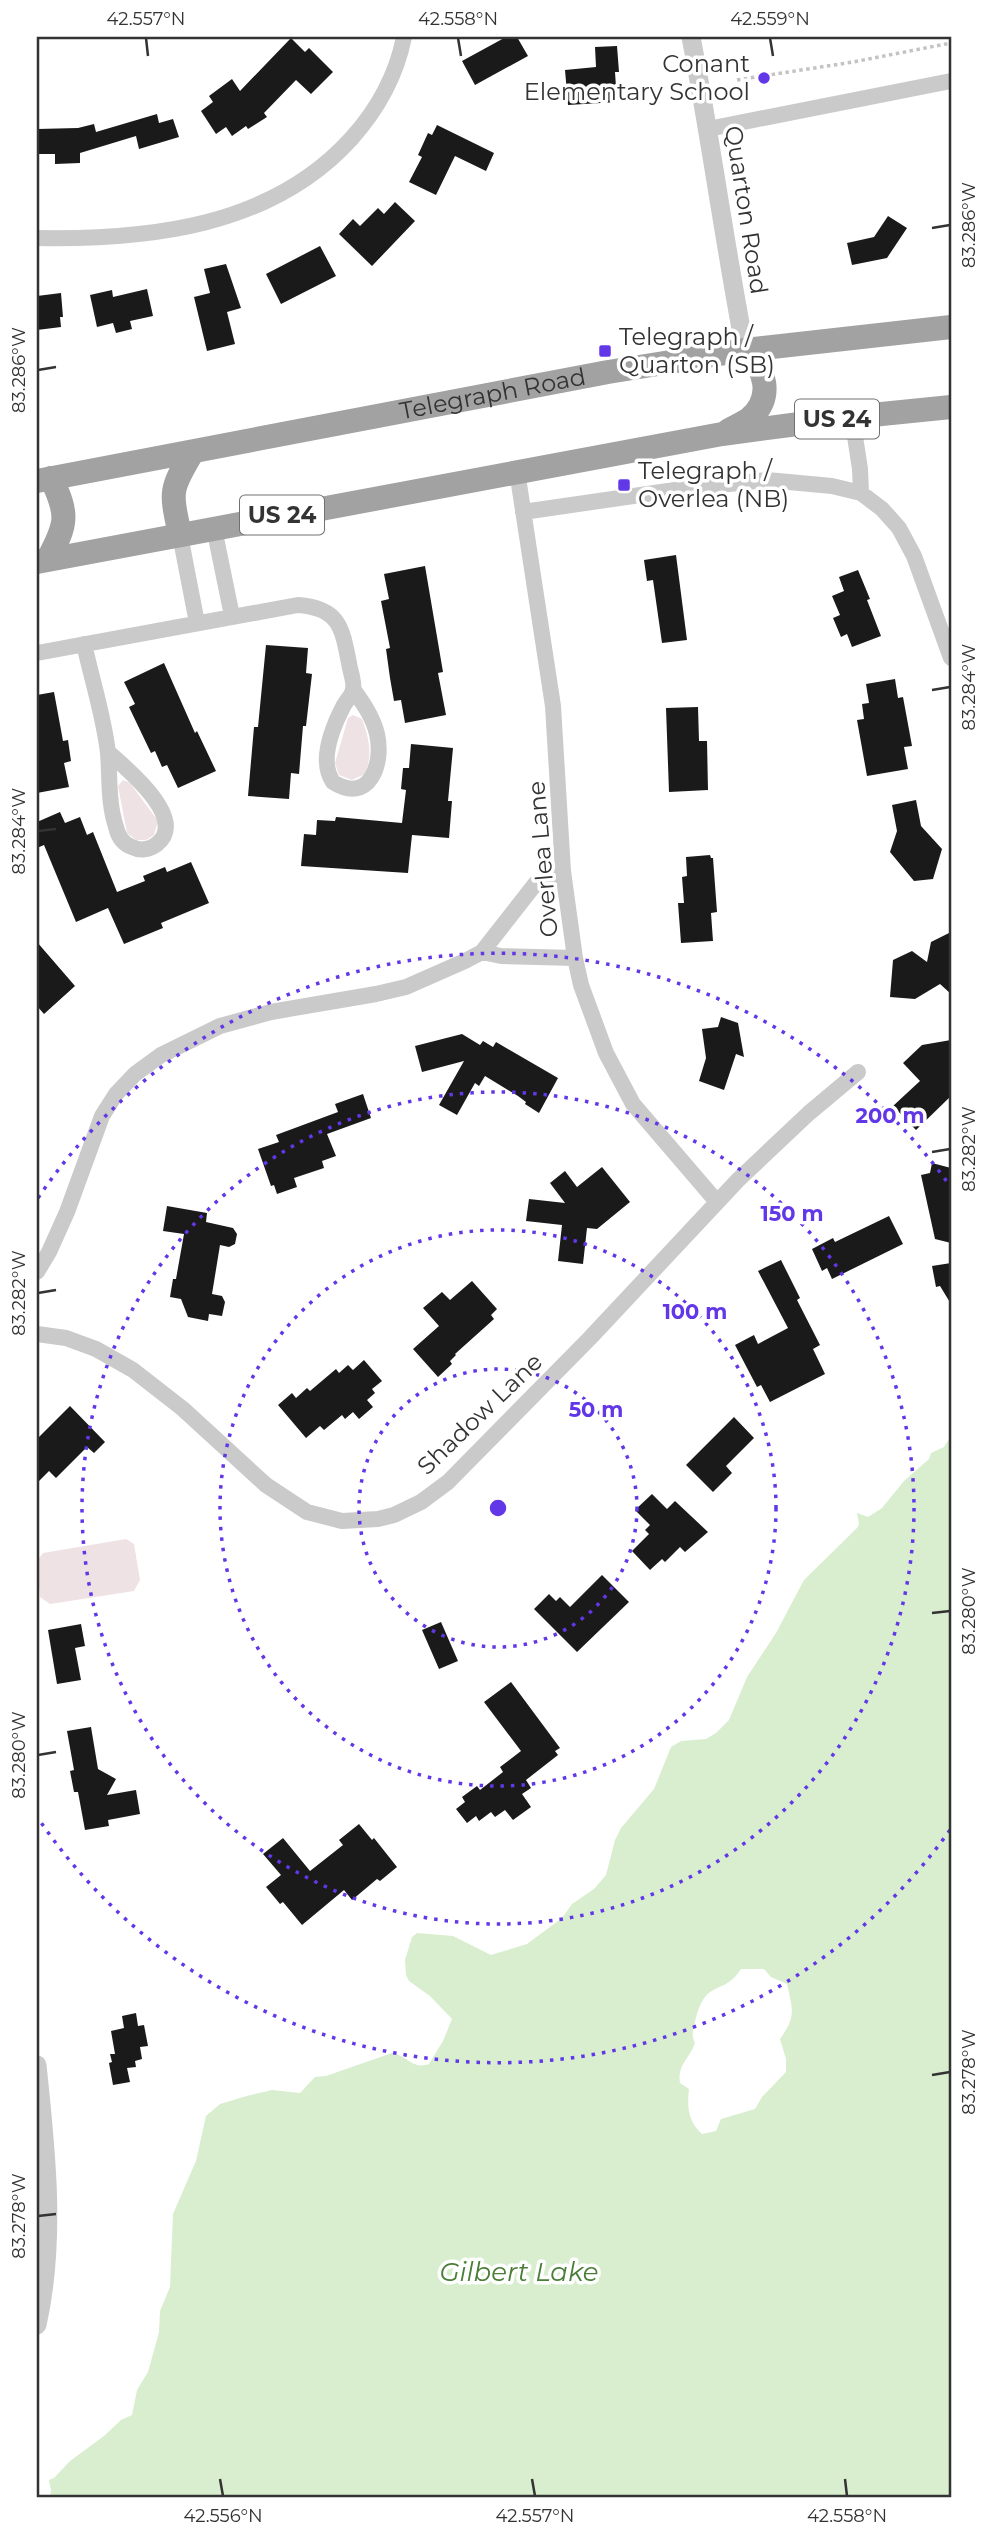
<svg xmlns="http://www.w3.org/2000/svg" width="988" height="2535" font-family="Montserrat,sans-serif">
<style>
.green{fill:#efe2e4}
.water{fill:#d8eece;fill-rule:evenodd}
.building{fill:#1a1a1a}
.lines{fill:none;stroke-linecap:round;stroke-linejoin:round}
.path{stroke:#c3c3c3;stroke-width:3.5;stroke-dasharray:3.5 3.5;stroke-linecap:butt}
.minor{stroke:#cacaca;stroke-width:16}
.tertiary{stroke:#cacaca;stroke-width:19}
.trunk{stroke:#a2a2a2;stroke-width:24}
.ticks{fill:none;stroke:#333;stroke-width:2.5}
.ring{fill:none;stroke:#6237e8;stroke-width:3.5;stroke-dasharray:3.5 7}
.poi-dot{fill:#6237e8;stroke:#fff;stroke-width:2.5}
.labels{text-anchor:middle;stroke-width:7;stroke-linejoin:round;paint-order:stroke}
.shield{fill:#fff;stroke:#707070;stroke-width:2}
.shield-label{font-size:23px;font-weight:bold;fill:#333}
.poi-label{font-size:24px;fill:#333;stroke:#fff;text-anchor:start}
.street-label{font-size:24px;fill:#333;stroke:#fff}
.water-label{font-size:26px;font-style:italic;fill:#4a7d35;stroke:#fff}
.centre{fill:#6237e8;stroke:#fff;stroke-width:3.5}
.ring-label{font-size:21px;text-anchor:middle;font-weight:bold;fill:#6237e8;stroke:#fff;stroke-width:7;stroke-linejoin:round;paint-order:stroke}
.neatline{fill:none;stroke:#333;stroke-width:2.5}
.ticks-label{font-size:18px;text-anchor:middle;fill:#333}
</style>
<rect width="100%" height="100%" fill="#fff"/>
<path class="green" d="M353,715L362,719C369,738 373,754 365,774L352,780L339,775L335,763L348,718Z
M123,780L130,783L158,821L154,835L146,840H136L127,833L118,786Z
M126,1539L134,1544L140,1580L134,1591L50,1604L40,1597L37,1561L43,1553Z"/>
<path class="water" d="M951,1436V2498H50L51,2490L49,2480L54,2478L70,2461L104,2436L121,2420L132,2415L137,2390L148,2372L153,2354L159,2332L160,2311L170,2287L173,2214L196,2161L206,2116L220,2104L247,2096L272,2090L300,2093L315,2077L326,2076L392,2053C407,2055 412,2070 429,2064L443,2041L452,2019L430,1996L409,1981L406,1975L405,1960L412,1937L417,1933L453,1936L491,1955L527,1944L562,1918L572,1904L594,1889L606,1875L615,1840L621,1828L654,1789L671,1747L681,1741L706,1739L716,1733L729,1720L747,1677L776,1633L804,1580L857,1528L859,1524L857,1513L868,1517L882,1508L904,1481L929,1459L931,1453L944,1447ZM741,1969H764L771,1977L787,1984C793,2010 796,2017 780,2039L786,2059V2072L762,2097L755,2109L721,2119L716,2131L702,2134C688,2122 687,2107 689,2089L680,2083C677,2065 690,2058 695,2043C691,2035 693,2030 695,2022C706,1976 722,1998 741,1969Z"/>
<path class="building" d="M506,37H517L528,56L475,85L462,61Z
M291,38L305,52L309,48L333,72L311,94L296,80L264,113L267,117L248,129L246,126L232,136L226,127L216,134L201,111L213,102L209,96L232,79L240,91Z
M617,46L619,72H615L617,102L568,105L565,70L596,67L595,47Z
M157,114L159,123L173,119L179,137L139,149L136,136L80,153V163L55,164V154H37V129L78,128L94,124L96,132Z
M437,125L494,153L486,171L455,156L436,195L409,182L422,157L418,155L428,133L432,135Z
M395,202L415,221L372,266L339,234L353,219L360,226L378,208L384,214Z
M888,216L907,228L887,258L852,265L847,243L874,237Z
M320,246L336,276L281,304L266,274Z
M226,264L241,308L227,312L235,344L207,351L194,297L210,293L204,269Z
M147,289L153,316L130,321L132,329L116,333L113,323L97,327L90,295L112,290L113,297Z
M61,293L63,317H60L61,327L37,330V296Z
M676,555L687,640L662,643L653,580L647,581L644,560Z
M425,566L443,672L438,673L446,715L405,723L401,700L394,701L390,678L386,649L390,648L381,601L389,599L384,574Z
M858,570L870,599L867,600L881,636L852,647L847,634L841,637L833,618L840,615L832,596L844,591L839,577Z
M266,645L308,648L306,673L312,674L306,726H303L299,774L291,773L289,799L248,796L254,727H258Z
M164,663L195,733L197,731L216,771L178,788L167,765L162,767L155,751L151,753L129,707L135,704L124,682Z
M895,679L898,698L903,697L912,746L904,747L908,769L867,776L857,720L864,719L862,704L869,703L866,684Z
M54,692L63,741L68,740L71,761L64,763L69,787L37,793V695Z
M698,707L699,741H707L708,790L669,792L666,708Z
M411,744L453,748L448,801H452L449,838L412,835L408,873L301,866L304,834L316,835L317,820L335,821L336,817L402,823L406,790L401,789L403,768H409Z
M916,800L921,826L942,849L933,879L914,881L890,852L897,831L892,805Z
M60,812L65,823L80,817L87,835L93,832L117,892L145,881L143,876L165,867L167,872L191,862L209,903L161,923L163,928L124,944L108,908L76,922L44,845L37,848V822Z
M710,855L711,858H713L717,912L711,913L713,941L681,943L678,903H684L682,877L687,876L686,857Z
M951,932V994L940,984L915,999L890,997L893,960L912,951L927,962L931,942Z
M37,942L75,986L44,1014L37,1006Z
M721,1017L738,1023L744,1057L736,1054L724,1090L699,1081L706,1058L702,1029L718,1027Z
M462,1034L480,1045L483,1041L493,1047L496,1042L558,1078L539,1113L525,1104L526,1102L518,1096L485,1076L479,1086L475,1083L457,1115L439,1105L464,1061L422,1072L415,1046Z
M951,1040V1096L916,1130L893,1106L920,1081L903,1063L922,1045Z
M363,1094L371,1118L327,1134L336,1156L322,1161L324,1168L294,1178L297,1187L277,1194L274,1185L271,1186L258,1149L279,1142L276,1135L338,1112L335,1104Z
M932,1163L951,1168V1243L935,1239L921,1175L930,1173Z
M602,1167L630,1202L597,1229L587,1228L583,1264L558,1261L562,1225L526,1221L529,1199L565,1203L550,1183L565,1171L577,1187Z
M167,1206L207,1213L206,1222L233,1228L237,1234L235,1244L229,1247L220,1245L212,1294L222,1296L225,1302L222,1316L209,1314L208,1321L188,1317L181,1299L170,1297L173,1279H176L184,1234L163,1231Z
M889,1216L903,1244L832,1279L827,1268L822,1271L812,1249L833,1238L835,1242Z
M781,1260L800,1298L797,1300L820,1345L813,1349L825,1374L770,1402L761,1385L757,1387L735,1345L754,1335L758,1344L788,1328L758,1271Z
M951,1263V1304L940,1286L936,1287L932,1266Z
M472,1281L497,1309L491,1315L494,1319L455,1354L456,1355L450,1361L452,1364L438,1377L413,1349L439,1326L423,1308L442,1292L450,1300Z
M364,1360L382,1381L372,1389L375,1393L367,1400L373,1407L359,1419L353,1412L345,1419L342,1415L324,1430L320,1426L306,1438L278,1405L292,1393L296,1398L307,1388L310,1391L336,1369L339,1373L348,1365L353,1370Z
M70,1406L105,1442L94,1453L87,1447L56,1478L49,1471L37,1483V1439Z
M734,1417L754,1438L726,1466L732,1473L713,1492L686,1465Z
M652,1494L667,1509L675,1501L708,1532L685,1552L680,1547L665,1562L662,1559L650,1570L632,1551L649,1534L645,1530L650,1525L635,1510Z
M602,1575L629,1602L577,1652L534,1609L549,1594L556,1601L560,1597L570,1607Z
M441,1622L458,1661L439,1669L422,1630Z
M81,1624L85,1646L75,1648L81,1680L57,1684L48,1630Z
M511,1682L560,1748L555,1751L558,1755L526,1780L531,1788L522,1794L531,1807L513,1820L505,1810L495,1817L491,1812L479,1821L476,1816L467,1823L456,1809L465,1802L462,1797L477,1786L480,1790L503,1772L500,1767L521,1751L484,1702Z
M91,1727L98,1769L116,1779L107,1795L136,1790L140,1814L108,1820L109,1826L85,1830L78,1792H74L70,1771L74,1770L67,1731Z
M359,1824L372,1840L374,1838L397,1867L380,1881L377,1879L352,1900L344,1890L302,1925L283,1902L280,1904L266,1887L281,1875L263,1854L283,1838L310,1871L343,1845L339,1840Z
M136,2013L138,2026L144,2025L148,2046L140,2047L142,2059L135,2061L136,2067L127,2068L130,2082L113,2085L109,2063L112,2062L110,2054H115L111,2031L124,2028L122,2016Z"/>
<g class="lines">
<path class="path" d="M737,80L853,62L951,43"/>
<path class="minor" d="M708,129L951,81
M37,238C149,240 271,227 351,139C378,109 396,77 404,37
M852,417L860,469L861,493
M517,471L553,706L563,871L575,958L581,985L606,1053L633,1104L717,1202
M523,512L675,490L767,480L832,486L861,493L882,509L899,528L914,556L951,658
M214,528L232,616
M180,535L197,623
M84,644C92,680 104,717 108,753C110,778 108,803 116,827C118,836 123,844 132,847C140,851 149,850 157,844C189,819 126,768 108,752
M37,653L298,605C339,608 342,627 349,663C350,671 355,683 353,690C352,695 347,700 344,705C333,726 318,760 333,782C369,805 384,764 377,734C373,717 363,703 353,689
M482,952L501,956L575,958
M37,1272L49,1252L67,1212L102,1116L116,1094L135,1074L161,1055L220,1026L271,1012L376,994L406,987L465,961L482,952L536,883L563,871
M37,1334L66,1338L96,1349L133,1370L183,1409L266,1485L307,1512L342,1521L378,1519L394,1515L421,1502L448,1482L590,1338L738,1180L809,1113L858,1072"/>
<path class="tertiary" d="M691,37C711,141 725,246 745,350
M37,2065C46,2150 56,2240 37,2325"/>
<g class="trunk">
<path d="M729,430C735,427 743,423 749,419C774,398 766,369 745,350"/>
<path id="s1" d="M37,481L608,372L745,350L951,327"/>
<path d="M180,535C171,492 169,491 192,453"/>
<path d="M48,559C67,524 69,515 51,478"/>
<path d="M37,562L722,434L852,417L951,407"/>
</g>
</g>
<path class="ticks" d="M146,38L148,56M458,38L461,56M770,38L773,56M932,228L950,225M38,370L56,367M932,690L950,687M38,831L56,829M932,1152L950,1149M38,1293L56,1290M932,1613L950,1611M38,1755L56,1752M932,2075L950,2072M38,2216L56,2214M220,2479L223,2496M532,2479L535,2496M845,2479L847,2496"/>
<g class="ring">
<circle cx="498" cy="1508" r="139"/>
<circle cx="498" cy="1508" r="278"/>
<circle cx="498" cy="1508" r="416"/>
<path d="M950 1830A555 555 0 0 1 38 1818M38 1198A555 555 0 0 1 950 1186"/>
</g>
<g class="poi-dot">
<circle cx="764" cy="78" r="7"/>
<rect x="598" y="344" width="14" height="14" rx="3.5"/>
<rect x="617" y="478" width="14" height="14" rx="3.5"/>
</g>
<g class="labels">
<g class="shield">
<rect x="795" y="399.5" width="84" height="39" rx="5"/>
<rect x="240" y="495.5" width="84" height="39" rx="5"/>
</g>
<g class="shield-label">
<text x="837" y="427">US 24</text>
<text x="282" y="523">US 24</text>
</g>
<g class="poi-label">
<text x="750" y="72" text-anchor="end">Conant<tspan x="750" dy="28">Elementary School</tspan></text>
<text x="619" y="345">Telegraph /<tspan x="619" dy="28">Quarton (SB)</tspan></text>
<text x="638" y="479">Telegraph /<tspan x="638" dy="28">Overlea (NB)</tspan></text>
</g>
<g class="street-label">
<text transform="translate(746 210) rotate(81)" y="8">Quarton Road</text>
<text dy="8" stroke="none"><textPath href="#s1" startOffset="464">Telegraph Road</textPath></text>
<text transform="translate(543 859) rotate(-95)" y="8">Overlea Lane</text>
<text transform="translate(480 1414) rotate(-44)" y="8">Shadow Lane</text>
</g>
<g class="water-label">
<text x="519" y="2281">Gilbert Lake</text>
</g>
</g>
<circle cx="498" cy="1508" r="10" class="centre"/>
<g class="ring-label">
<text x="890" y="1123">200 m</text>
<text x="792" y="1221">150 m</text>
<text x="695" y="1319">100 m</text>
<text x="596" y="1417">50 m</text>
</g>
<rect width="988" height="2535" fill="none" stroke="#ffffff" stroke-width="77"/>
<rect x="38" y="38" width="912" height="2458" class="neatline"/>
<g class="ticks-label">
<text x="146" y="25">42.557°N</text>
<text x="458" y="25">42.558°N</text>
<text x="770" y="25">42.559°N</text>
<text transform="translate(969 225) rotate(-90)" y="6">83.286°W</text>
<text transform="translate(19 370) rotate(-90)" y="6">83.286°W</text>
<text transform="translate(969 687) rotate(-90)" y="6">83.284°W</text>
<text transform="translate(19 831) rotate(-90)" y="6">83.284°W</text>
<text transform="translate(969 1149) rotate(-90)" y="6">83.282°W</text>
<text transform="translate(19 1293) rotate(-90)" y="6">83.282°W</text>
<text transform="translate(969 1611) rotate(-90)" y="6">83.280°W</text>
<text transform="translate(19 1755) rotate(-90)" y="6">83.280°W</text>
<text transform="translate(969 2072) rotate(-90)" y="6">83.278°W</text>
<text transform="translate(19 2216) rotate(-90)" y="6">83.278°W</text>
<text x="223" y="2522">42.556°N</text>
<text x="535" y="2522">42.557°N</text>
<text x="847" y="2522">42.558°N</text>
</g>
</svg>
